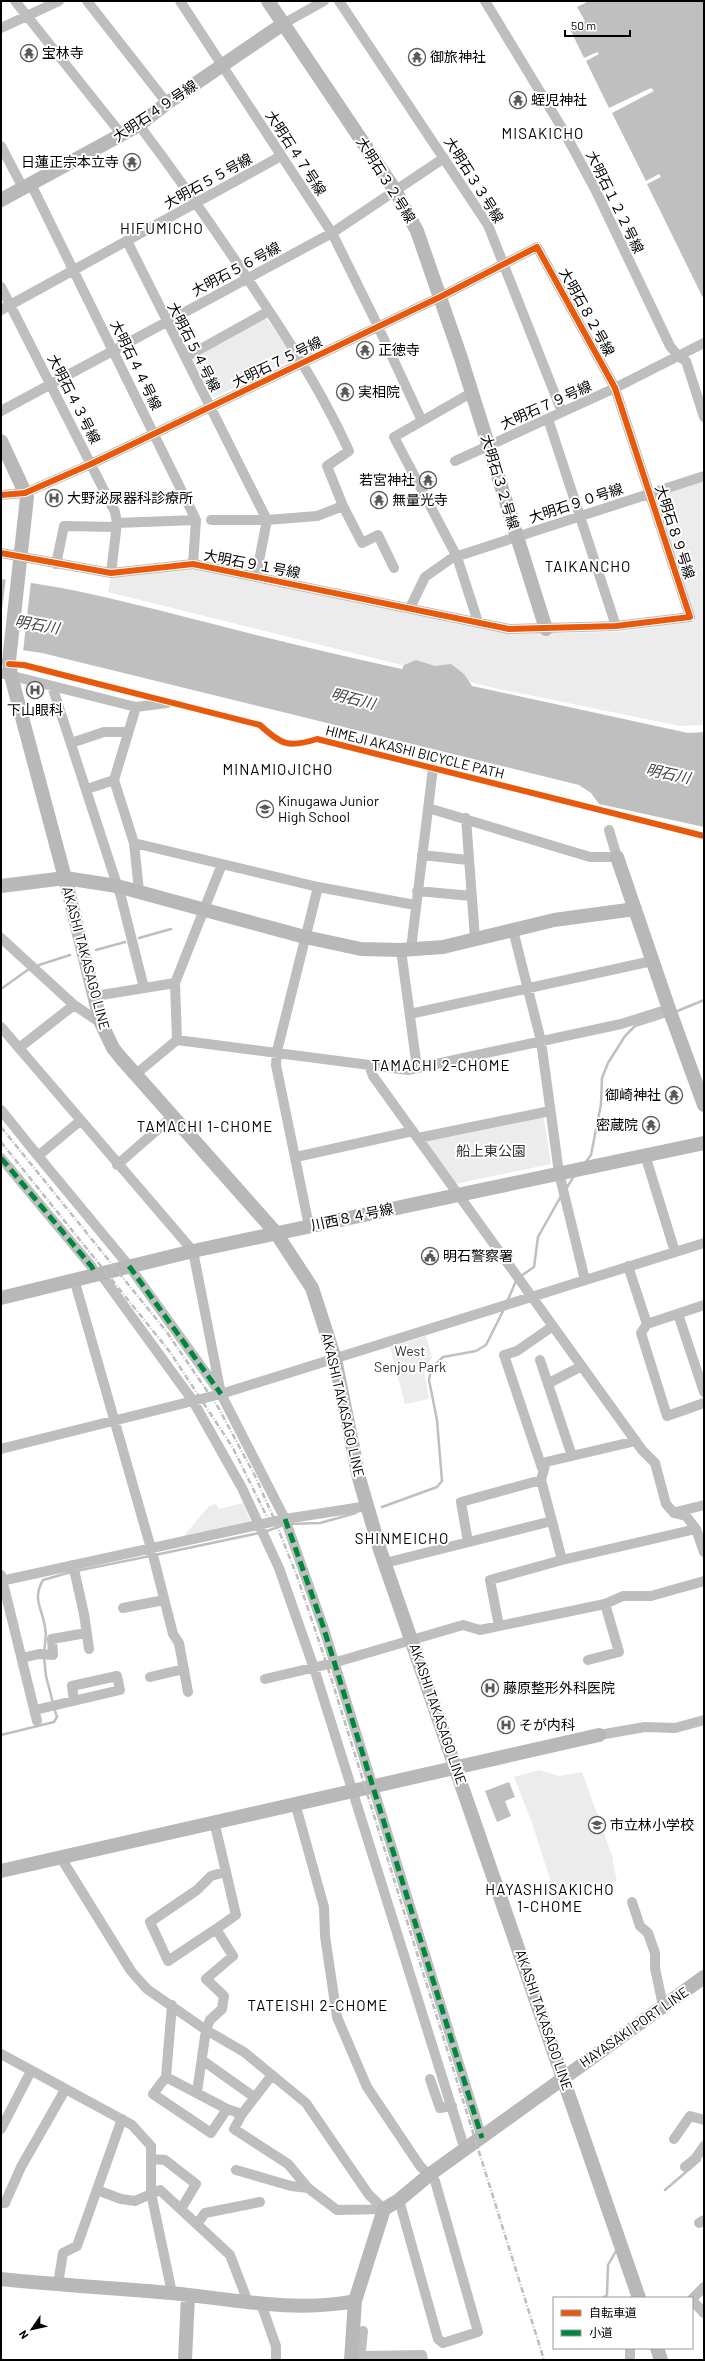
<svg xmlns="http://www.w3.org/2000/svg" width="705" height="2361" font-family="Barlow,'Noto Sans JP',sans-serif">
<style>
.green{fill:#ececec}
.water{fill:#bfbfbf}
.pier{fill:#fff}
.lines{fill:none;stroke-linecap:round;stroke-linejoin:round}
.stream{stroke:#bfbfbf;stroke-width:2.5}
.street{stroke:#bebebe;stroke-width:10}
.secondary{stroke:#b8b8b8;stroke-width:14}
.rail{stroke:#bebebe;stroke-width:2.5;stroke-dasharray:6 2 1 2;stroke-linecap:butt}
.quiet{stroke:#00873e;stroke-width:5;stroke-dasharray:10 5;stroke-linecap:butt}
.cycleway-casing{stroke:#fff;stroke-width:8}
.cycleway{stroke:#e8590c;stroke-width:6}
.labels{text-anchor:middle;stroke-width:4;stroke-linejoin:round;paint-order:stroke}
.poi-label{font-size:14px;fill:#000;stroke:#fff;text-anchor:start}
.street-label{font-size:14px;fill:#000;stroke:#fff}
.park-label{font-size:14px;fill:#333;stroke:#fff}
.neighbourhood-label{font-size:15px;letter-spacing:1px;fill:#000;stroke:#fff}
.water-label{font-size:15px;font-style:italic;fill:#444;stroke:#fff}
</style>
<rect width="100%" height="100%" fill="#fff"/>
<path class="green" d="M266,318L293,355L292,360L215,397L211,395L193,359L194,357Z
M704,480V725L680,726L494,688L108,592L111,577L193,567L547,633L617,632L695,621L658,504L659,496Z
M540,1116L544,1119L551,1164L455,1184L425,1143L430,1138Z
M426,1336L432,1357L424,1371L429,1399L405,1404L390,1347Z
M243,1503L250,1520L247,1524L183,1537L209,1506L216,1504L219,1509Z
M539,1770L559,1776L582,1772L613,1858L612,1859L617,1881L606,1883L607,1889L557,1901L532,1823L514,1777Z"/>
<path class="water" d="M589,1H704V300L647,184L661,177L659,174L646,181L612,113L654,91L651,88L609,108L586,61L599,54L597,52L584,58L570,29L585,21L577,7Z
M1,579C75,587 145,607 217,625C278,641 340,655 402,669L404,665L416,660L435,666L451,664L464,674L472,686L688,733L704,732V827L599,804L591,793L579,785L42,653L1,647Z
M509,1782L515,1797L505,1801L511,1816L497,1822L485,1791Z"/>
<path class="pier" d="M6,578L31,581L23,652L1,649V618Z"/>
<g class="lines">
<path class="stream" d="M139,938L171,929
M96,950L125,942
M39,965L70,955
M1,989L29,969
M675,1012L704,1000
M585,1163L591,1155L601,1104L602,1078L608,1063L625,1036L635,1026L666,1016
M566,1189L574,1176
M521,1276L534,1267L538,1237L561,1196
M507,1302L516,1281
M382,1507L437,1487L442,1481L437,1420L429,1380L431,1369L443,1357L476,1351L486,1345L504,1309
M289,1524L320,1523L356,1513
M264,1532L284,1525
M155,1555L259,1533
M76,1571L150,1556
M44,1652C45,1644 47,1635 45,1627C42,1608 32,1599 43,1580L71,1572
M44,1657L46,1676L53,1703
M1,1735L54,1722L57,1717L54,1708
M665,2190L700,2160
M603,2298L607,2295L608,2265L616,2251"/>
<path class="street" d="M15,1L122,135
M87,1L167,103
M180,1L332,233L375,320L422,421
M339,1L488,225L562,412
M485,1L562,128L595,189L670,346L678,356L686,361L704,417
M283,24L324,1
M1,28L59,1
M139,125C181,181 221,238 259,296C293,346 324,396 349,451L327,466L343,506L362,543L378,535L394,568
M1,146L23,188
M31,184L196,520L193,564
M127,241L267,520L256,576
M1,287L115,512L117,523L111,573
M1,310L281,156
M186,357L269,311
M471,393L394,437L457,557L478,622
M1,411L332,233L444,158
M548,419L616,626
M455,461L615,388L704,343
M1,495L25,493L91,464L440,297L537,247L615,388L690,617L616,626L509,629L193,564L111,573L1,553
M211,520H267L317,516L343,506
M117,523L196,520
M56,564L64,526L116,527
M410,608L425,577L452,558L704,476
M1,673L136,707L167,703
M52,686L121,897L144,988
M136,707L114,780L134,843L139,891
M71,743L104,732H127
M87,789L114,780
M428,808L590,857H617L609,830
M466,818L475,939
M134,843L318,887L415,905
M422,855L468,860
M417,891L472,896
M513,930L541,1041L559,1173L585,1280
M1,938L74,1005L101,1023
M411,949L433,768
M401,950L417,1068
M95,996L175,983
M410,1014L652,961
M1,1027L193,1251L220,1389
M177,1040L175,983L222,864
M19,1048L74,1005
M369,1065L373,1076L642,1450L655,1463L666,1504L674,1513L686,1516L696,1529L704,1552
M136,1074L177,1040L408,1070L621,1024L669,1009
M1,1110L38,1156
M80,1121L38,1156L129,1266L221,1394L285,1519L368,1506
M418,1138L550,1111
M645,1155L675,1252
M296,1157L413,1131
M1,1158L92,1267L95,1274
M117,1165L173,1116
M309,1226L276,1065L277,1051L318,887
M628,1266L647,1324L641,1333L667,1416L704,1403
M100,1273L193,1401L242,1488L279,1568L314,1668L465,2150
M74,1279L154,1559L173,1634L179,1643L188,1692
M678,1314L704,1392
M647,1324L704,1305
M540,1360L572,1456
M549,1383L582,1366
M1,1449L221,1394L704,1243
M542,1468L504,1355L517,1351L553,1326
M676,1512L704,1505
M552,1521L541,1480L546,1462L636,1441
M468,1542L461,1502L541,1480
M385,1563L552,1521L562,1560L696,1529
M73,1565L84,1614L89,1649
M1,1575L37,1721
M1,1581L285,1519L323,1626L482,2138
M123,1608L164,1600
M499,1626L490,1580L562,1560
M22,1658L39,1654L53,1655L52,1639L86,1633
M588,1660L619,1652L605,1604
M150,1677L184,1669
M265,1679L333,1663L463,1625L480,1630L605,1604L623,1596H651L704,1581
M35,1710L120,1690L117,1676L72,1686L74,1701
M599,1735L645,1727L675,1728L704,1720
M295,1803L324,1907L325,1936L337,2017L367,2087L420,2166L435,2181L478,2332L443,2343L438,2339L399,2200
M61,1858L131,1971L147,1989L206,2030L244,2052L306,2103L369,2195L384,2209
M632,1902L640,1926L648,1933L655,1953V1968L663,2006
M216,1929L168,1961L150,1922L197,1890L211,1876L225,1872
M172,2005L166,2077L227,2109L242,2114L272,2075
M1,2054L132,2125L151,2146V2193L172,2293
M202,2060L254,2097
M166,2077L153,2094L211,2133L227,2109
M430,2079L440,2108L452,2106
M197,2092L206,2030L210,2020L222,2009L224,1996L206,1979L233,1956L216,1929L236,1915L214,1821
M242,2114L234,2129L288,2164L308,2188
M1,2129L31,2071
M674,2139L690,2116L704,2120
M152,2159L165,2160L196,2184L181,2209
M685,2167L695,2159L704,2146
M236,2170L291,2186L308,2188L337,2210L384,2209
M97,2190L121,2199L135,2201L160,2190L230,2255L248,2302
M1,2203H5L21,2167L65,2090
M699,2223L704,2220
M197,2224L205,2213L260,2202
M58,2284L63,2253L77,2246L122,2119
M692,2299L704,2287
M692,2300L704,2313
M261,2304L276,2346V2360
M630,2348V2360
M362,2356L422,2355L423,2360
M360,2360L363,2331"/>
<path class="secondary" d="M268,1L395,190L417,231L461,358L546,629
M1,200L139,125L167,103L283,24
M1,441L27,497L9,661L11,676L65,878L101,1023L113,1048L121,1058L276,1233L312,1288L335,1359L359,1478L380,1550L639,2298
M617,857L669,1009L704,1105
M1,886L65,878L117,886L305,937L361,949L401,950L443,947L554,920L635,909
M1,1298L193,1251L704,1143
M1,1871L599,1735
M1,2279C57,2285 114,2288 171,2293C231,2299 295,2313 355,2301
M657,2348L661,2360
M185,2360L188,2296
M351,2360L355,2301L384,2209L399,2200L429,2175L704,1977"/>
<path class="rail" d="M1,1127L166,1331L218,1407L255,1476L275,1521L297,1576L327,1665L544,2360
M1,1142L170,1352L233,1448L268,1519"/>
<path class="quiet" d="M1,1158L92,1267L95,1274
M129,1266L221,1394
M285,1519L323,1626L482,2138"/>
<g class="cycleway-casing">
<path id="cycleway" d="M1,495L25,493L91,464L440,297L537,247L615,388L690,617L616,626L509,629L193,564L111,573L1,553
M9,664L24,665L59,674L260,725C281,745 289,748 317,739L704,836"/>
</g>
<use href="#cycleway" class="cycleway"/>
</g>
<defs>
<g id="temple-ring" transform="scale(0.9)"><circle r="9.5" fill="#fff" stroke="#595959" stroke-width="1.5"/><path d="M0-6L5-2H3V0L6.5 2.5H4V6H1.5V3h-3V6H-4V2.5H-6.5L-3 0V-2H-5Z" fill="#595959"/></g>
<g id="hospital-ring" transform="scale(0.9)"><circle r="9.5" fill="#fff" stroke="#595959" stroke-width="1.5"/><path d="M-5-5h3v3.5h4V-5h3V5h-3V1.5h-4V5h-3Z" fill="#595959"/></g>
<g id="school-ring" transform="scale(0.9)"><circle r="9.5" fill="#fff" stroke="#595959" stroke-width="1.5"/><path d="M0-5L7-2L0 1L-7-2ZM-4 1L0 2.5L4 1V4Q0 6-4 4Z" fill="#595959"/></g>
<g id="civic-ring" transform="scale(0.9)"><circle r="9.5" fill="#fff" stroke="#595959" stroke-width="1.5"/><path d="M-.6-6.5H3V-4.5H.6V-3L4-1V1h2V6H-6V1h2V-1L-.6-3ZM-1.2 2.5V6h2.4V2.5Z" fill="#595959"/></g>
</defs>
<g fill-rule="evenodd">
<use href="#temple-ring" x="29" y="53"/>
<use href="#temple-ring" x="417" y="57"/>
<use href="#temple-ring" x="518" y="100"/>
<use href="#temple-ring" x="132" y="162"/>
<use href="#temple-ring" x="365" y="350"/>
<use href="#temple-ring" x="345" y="392"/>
<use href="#temple-ring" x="428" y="480"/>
<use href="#hospital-ring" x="54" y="498"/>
<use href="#temple-ring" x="379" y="500"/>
<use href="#hospital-ring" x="35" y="690"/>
<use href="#school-ring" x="265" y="809"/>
<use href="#temple-ring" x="674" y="1095"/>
<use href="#temple-ring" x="651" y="1125"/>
<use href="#civic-ring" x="430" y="1256"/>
<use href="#hospital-ring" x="490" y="1688"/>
<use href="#hospital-ring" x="506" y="1725"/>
<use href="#school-ring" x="597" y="1825"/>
</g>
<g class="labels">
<g class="poi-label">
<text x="42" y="58">宝林寺</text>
<text x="430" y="62">御旅神社</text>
<text x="531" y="105">蛭児神社</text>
<text x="119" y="167" text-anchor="end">日蓮正宗本立寺</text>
<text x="378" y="355">正徳寺</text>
<text x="358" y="397">実相院</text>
<text x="415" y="485" text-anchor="end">若宮神社</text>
<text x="67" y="503">大野泌尿器科診療所</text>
<text x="392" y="505">無量光寺</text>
<text x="35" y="715" text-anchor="middle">下山眼科</text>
<text x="278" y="806">Kinugawa Junior<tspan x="278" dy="16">High School</tspan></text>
<text x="661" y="1100" text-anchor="end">御崎神社</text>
<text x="638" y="1130" text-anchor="end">密蔵院</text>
<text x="443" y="1261">明石警察署</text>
<text x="503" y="1693">藤原整形外科医院</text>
<text x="519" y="1730">そが内科</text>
<text x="610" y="1830">市立林小学校</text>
</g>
<g class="street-label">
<text transform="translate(155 111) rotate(-34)" y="5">大明石４９号線</text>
<text transform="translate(296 153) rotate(57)" y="5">大明石４７号線</text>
<text transform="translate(386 180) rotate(58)" y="5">大明石３２号線</text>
<text transform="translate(474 180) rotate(58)" y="5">大明石３３号線</text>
<text transform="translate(208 181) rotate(-29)" y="5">大明石５５号線</text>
<text transform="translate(615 202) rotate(64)" y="5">大明石１２２号線</text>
<text transform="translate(236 269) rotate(-28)" y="5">大明石５６号線</text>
<text transform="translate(587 312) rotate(61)" y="5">大明石８２号線</text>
<text transform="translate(194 347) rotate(63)" y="5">大明石５４号線</text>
<text transform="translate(277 362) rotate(-26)" y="5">大明石７５号線</text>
<text transform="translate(136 365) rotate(64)" y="5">大明石４４号線</text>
<text transform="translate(74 399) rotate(63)" y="5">大明石４３号線</text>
<text transform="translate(546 405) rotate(-24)" y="5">大明石７９号線</text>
<text transform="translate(500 482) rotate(73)" y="5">大明石３２号線</text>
<text transform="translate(576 503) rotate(-18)" y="5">大明石９０号線</text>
<text transform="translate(675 532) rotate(72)" y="5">大明石８９号線</text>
<text transform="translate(252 564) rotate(11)" y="5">大明石９１号線</text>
<text transform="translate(415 752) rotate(14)" y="5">HIMEJI AKASHI BICYCLE PATH</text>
<text transform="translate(86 958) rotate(75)" y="5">AKASHI TAKASAGO LINE</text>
<text transform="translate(352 1217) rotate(-12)" y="5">川西８４号線</text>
<text transform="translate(343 1405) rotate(77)" y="5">AKASHI TAKASAGO LINE</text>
<text transform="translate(438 1714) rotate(71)" y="5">AKASHI TAKASAGO LINE</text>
<text transform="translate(544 2020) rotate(71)" y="5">AKASHI TAKASAGO LINE</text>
<text transform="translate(634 2027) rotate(-35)" y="5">HAYASAKI PORT LINE</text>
</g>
<g class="park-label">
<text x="491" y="1156">船上東公園</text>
<text x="410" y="1356">West<tspan x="410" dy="16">Senjou Park</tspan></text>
</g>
<g class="neighbourhood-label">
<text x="543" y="139">MISAKICHO</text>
<text x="162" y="234">HIFUMICHO</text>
<text x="588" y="572">TAIKANCHO</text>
<text x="278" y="775">MINAMIOJICHO</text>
<text x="441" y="1071">TAMACHI 2-CHOME</text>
<text x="205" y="1132">TAMACHI 1-CHOME</text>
<text x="402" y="1544">SHINMEICHO</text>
<text x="550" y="1895">HAYASHISAKICHO<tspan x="550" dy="17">1-CHOME</tspan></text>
<text x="318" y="2011">TATEISHI 2-CHOME</text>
</g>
<g class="water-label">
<text transform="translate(37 625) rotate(10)" y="5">明石川</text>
<text transform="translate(353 699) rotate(14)" y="5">明石川</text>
<text transform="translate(668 774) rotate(12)" y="5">明石川</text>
</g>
</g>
<rect width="705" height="2361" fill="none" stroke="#000000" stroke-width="4"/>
<rect x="553" y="2297" width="140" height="52" fill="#ffffff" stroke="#999999"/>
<rect x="561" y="2310" width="20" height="6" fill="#e8590c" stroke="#999999"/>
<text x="589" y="2317" font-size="12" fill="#000000">自転車道</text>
<rect x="561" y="2330" width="20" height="6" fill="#00873e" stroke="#999999"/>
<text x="589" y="2337" font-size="12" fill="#000000">小道</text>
<g transform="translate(32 2329) rotate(236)" stroke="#ffffff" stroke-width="3" paint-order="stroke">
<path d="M0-3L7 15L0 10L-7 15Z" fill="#000000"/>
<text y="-6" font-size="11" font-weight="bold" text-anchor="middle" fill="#000000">N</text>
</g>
<path d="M565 30v6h65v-6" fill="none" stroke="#000000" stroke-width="2"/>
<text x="571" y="30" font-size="12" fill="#000000" stroke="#ffffff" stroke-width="3" paint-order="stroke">50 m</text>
</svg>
